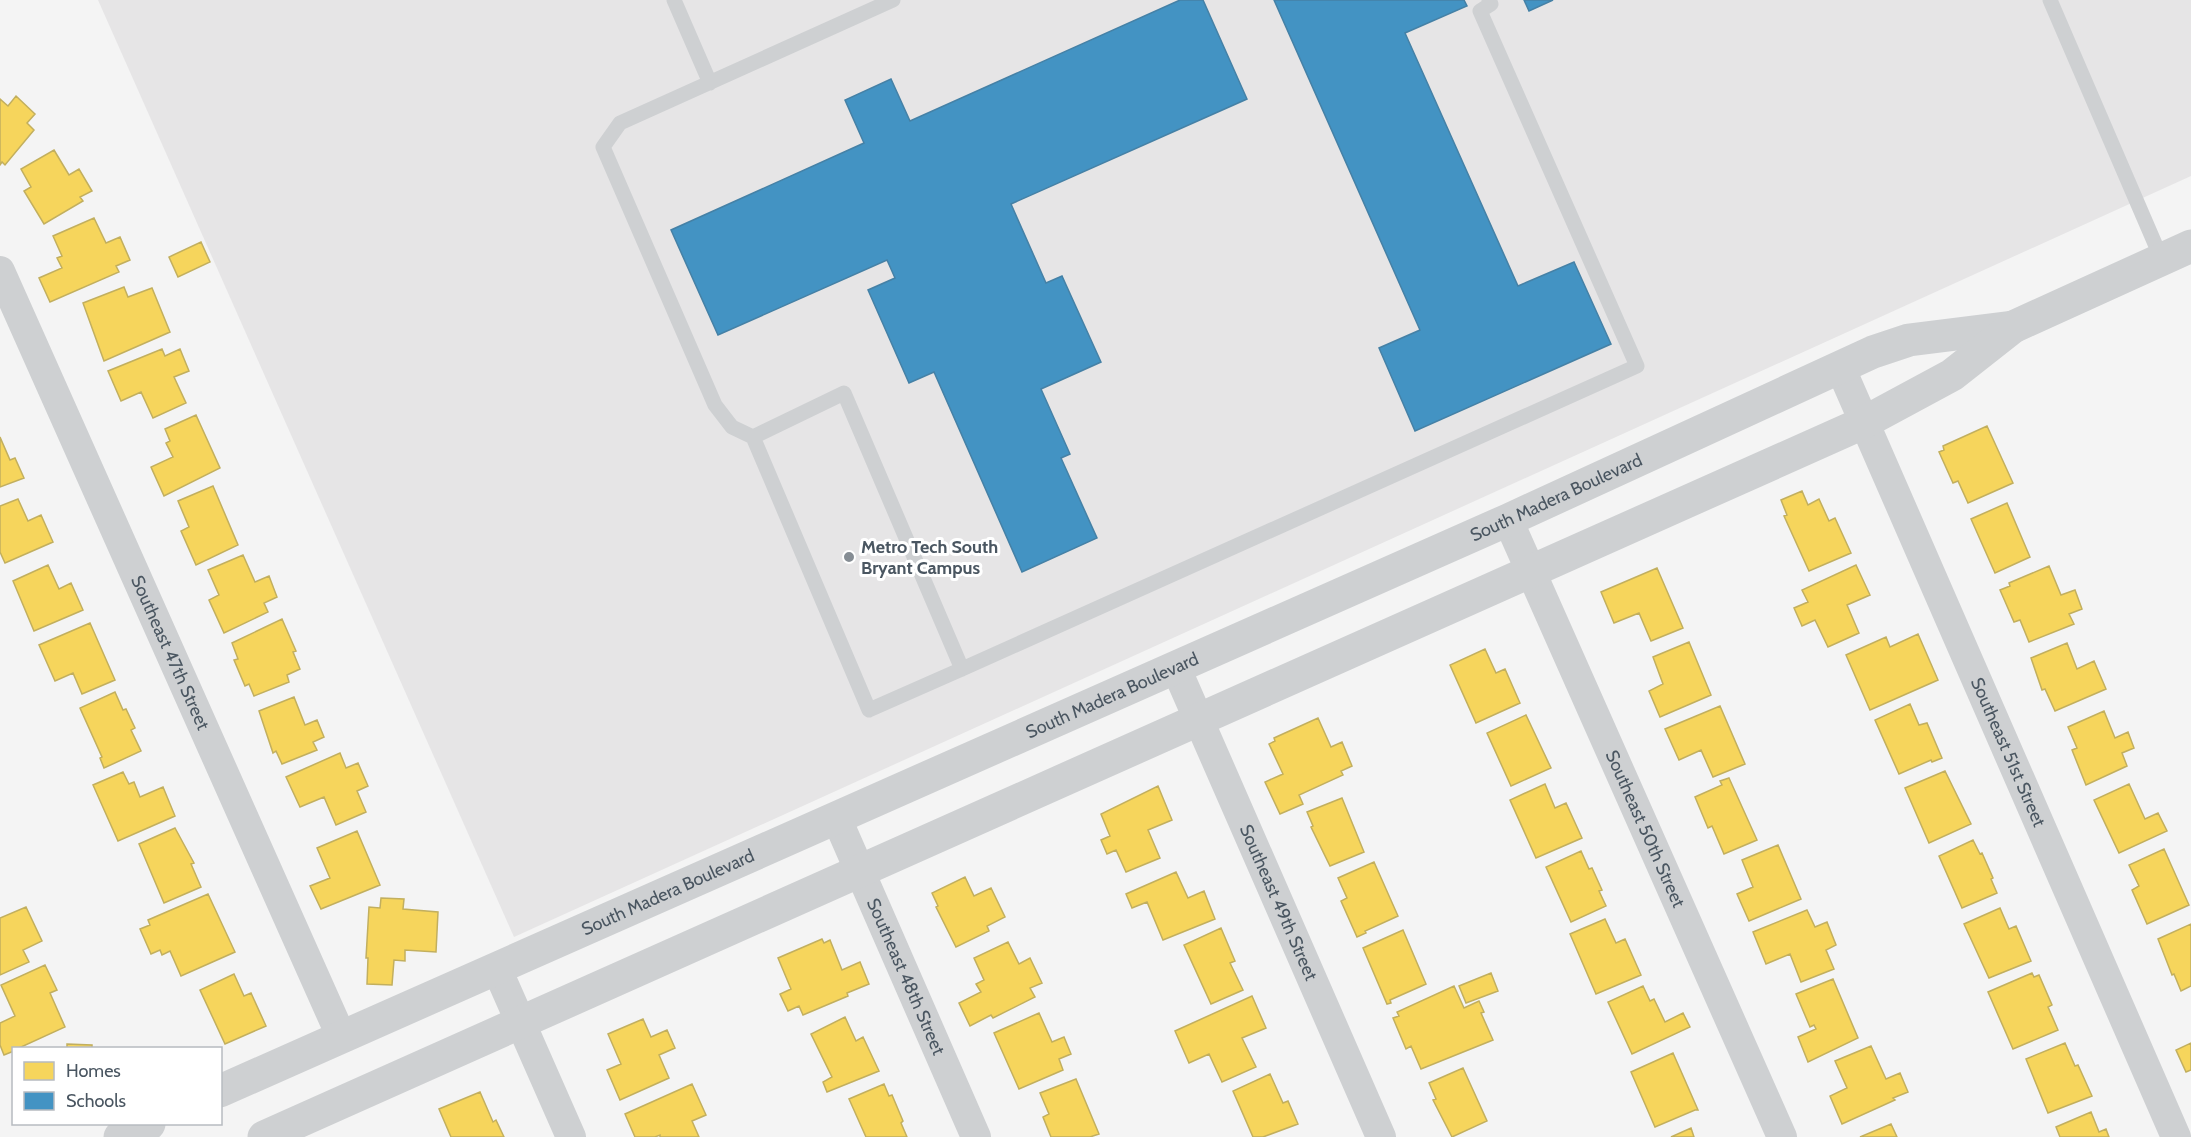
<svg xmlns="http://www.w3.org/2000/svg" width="2191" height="1137" font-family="Cabin,sans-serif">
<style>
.education{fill:#e6e5e6}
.homes{fill:#f6d55c;stroke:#c2af5e;stroke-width:1.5}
.schools{fill:#4393c3;stroke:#4581a6;stroke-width:1.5}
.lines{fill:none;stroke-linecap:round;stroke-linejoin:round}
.service{stroke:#ced0d2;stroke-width:15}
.minor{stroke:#ced0d2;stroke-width:30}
.tertiary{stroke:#ced0d2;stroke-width:33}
.poi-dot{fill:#868d94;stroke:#fff;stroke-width:2}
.labels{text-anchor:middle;stroke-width:6;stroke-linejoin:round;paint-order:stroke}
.street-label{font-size:18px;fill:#4a5661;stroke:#fff}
.poi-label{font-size:18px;font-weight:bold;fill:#4a5661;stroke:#fff;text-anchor:start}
</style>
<rect width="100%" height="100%" fill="#f4f4f4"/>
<path class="education" d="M98,0H2191V176L514,937Z"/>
<path class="homes" d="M16,96L35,114L27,123L34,130L5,165L2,162L0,165V99L8,106Z
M54,150L69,175L79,169L92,191L80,197L83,201L44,224L24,191L31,187L21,169Z
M94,218L106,243L120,237L130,260L116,266L119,272L50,302L39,278L62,268L57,258L62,256L53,236Z
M201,242L210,262L178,277L169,257Z
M124,287L128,297L152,288L170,332L104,361L83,303Z
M162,349L165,356L180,349L189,371L174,377L186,403L153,418L141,392L121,401L108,371Z
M196,415L220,468L164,496L151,467L173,457L166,443L170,441L165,429Z
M1987,426L2013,483L1968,503L1958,481L1953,483L1939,452L1944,450L1943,446Z
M0,437L10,460L15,458L24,478L0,487Z
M213,486L238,545L196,565L181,531L189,527L178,501Z
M1802,491L1808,505L1819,499L1829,521L1835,518L1851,553L1809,571L1784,516L1787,515L1781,500Z
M18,499L28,521L41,515L53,542L5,563L0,552V506Z
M2007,503L2030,557L1995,573L1971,519Z
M243,555L255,582L269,576L277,597L264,603L268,612L224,633L209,600L219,595L208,570Z
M48,565L59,589L71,583L83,610L34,631L13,581Z
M1856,565L1870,595L1847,605L1859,633L1828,647L1815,620L1802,626L1794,608L1808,602L1802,590Z
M2049,566L2061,595L2075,590L2082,609L2069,614L2074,624L2029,642L2020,620L2014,622L2000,590L2010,586L2009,583Z
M1657,568L1683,628L1651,641L1639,613L1614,623L1601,592Z
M282,619L296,651L293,652L300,669L287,675L289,682L254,696L249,684L245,686L234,660L238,659L232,643Z
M90,623L115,680L82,694L73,673L55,681L39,645Z
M1918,634L1938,680L1870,710L1846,655L1886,637L1890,647Z
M1689,642L1711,695L1660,717L1649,691L1663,684L1653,657Z
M2067,643L2077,669L2094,661L2106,689L2055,711L2045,689L2042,690L2031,658Z
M1485,649L1496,673L1505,669L1520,703L1476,723L1450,665Z
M115,692L123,710L126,709L135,728L131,730L141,751L104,768L100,758L102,757L80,708Z
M294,697L305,725L317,720L324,737L313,742L317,750L282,764L276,751L273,753L259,711Z
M1910,704L1919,725L1927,723L1942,758L1932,762L1931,760L1899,774L1875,720Z
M1720,706L1745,764L1713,777L1701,750L1679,760L1665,729Z
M2104,711L2115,738L2128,732L2134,748L2122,753L2127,766L2086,785L2072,750L2077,748L2068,727Z
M1526,715L1551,768L1511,786L1487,733Z
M1318,718L1331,747L1342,742L1352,766L1341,771L1343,775L1299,795L1303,804L1280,814L1265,782L1283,774L1269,744L1275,741L1274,738Z
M340,753L346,768L358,763L368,786L357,791L366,812L336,825L324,797L300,807L286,777Z
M1945,771L1971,824L1929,843L1905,788Z
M123,772L129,784L134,782L140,797L163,787L175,816L118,841L93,785Z
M1729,778L1757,840L1724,854L1712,826L1708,828L1695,797L1722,785L1720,781Z
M1545,784L1555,808L1566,803L1582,838L1536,858L1510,800Z
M2129,784L2145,819L2158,813L2167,831L2119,853L2094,800Z
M1158,786L1172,820L1148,830L1160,858L1126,872L1116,850L1107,854L1101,840L1110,836L1101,814Z
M1342,798L1364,852L1330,866L1311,827L1313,826L1307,812Z
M175,828L194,863L191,864L201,887L164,903L139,844Z
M357,831L380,885L321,909L310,886L330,878L317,848Z
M1973,840L1980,854L1982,853L1993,878L1991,879L1997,893L1962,908L1939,856Z
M1778,845L1801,899L1749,921L1737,894L1753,887L1742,860Z
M2164,849L2189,905L2147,924L2132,890L2139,886L2129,865Z
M1581,851L1589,869L1592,868L1602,890L1599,891L1606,906L1571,922L1546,867Z
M1374,862L1398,916L1365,931L1366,933L1357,937L1341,901L1347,898L1338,878Z
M1176,872L1188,898L1204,891L1215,919L1163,940L1147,902L1132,908L1126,894Z
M965,877L974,896L991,888L1005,917L987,926L989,931L956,947L936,907L938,906L932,893Z
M208,894L235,952L181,976L170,951L162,955L160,950L151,954L140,929L150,925L148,920Z
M381,898L404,899L403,909L438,912L436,952L405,950V961L394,960L392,985L367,984L368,958H366L369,907L380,908Z
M26,907L42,941L23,950L29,962L0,975V918Z
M2000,908L2009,929L2016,926L2031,961L1989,978L1964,924Z
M1807,910L1815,927L1827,922L1836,945L1826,950L1834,969L1801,982L1790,954L1766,964L1753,932Z
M1605,919L1616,943L1625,939L1641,975L1596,994L1570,934Z
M2191,924V986L2181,991L2174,974L2172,975L2158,939Z
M1221,928L1235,961L1230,963L1243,990L1211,1004L1184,945Z
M1403,930L1426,984L1390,1000L1391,1003L1387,1004L1363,948Z
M822,939L824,943L830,940L842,970L860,962L869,984L847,993L848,996L803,1015L799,1006L788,1011L780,994L791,989L778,958Z
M1008,942L1019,964L1030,958L1042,983L1030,988L1035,997L993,1018L991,1015L970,1026L959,1003L981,992L976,984L984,980L974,958Z
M45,965L57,990L50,993L65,1027L19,1048H14V1051L4,1055L0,1045V1023L15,1016L1,985Z
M1491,973L1498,991L1466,1003L1459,986Z
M2032,973L2034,977L2039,975L2052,1005L2048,1007L2058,1030L2013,1049L1988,992Z
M234,974L244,996L251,993L266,1026L225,1044L200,990Z
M1833,979L1858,1038L1808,1062L1798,1037L1816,1029L1814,1025L1810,1027L1796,994Z
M1454,986L1464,1008L1479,1001L1484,1012L1481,1013L1493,1040L1421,1069L1411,1046L1406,1049L1393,1018L1399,1016L1397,1012Z
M1643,986L1650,1001L1654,999L1665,1022L1683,1013L1690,1027L1632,1054L1608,1002Z
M1252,996L1266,1028L1242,1038L1256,1067L1222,1082L1209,1054L1189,1063L1175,1031Z
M1039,1013L1052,1042L1064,1037L1071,1054L1059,1059L1063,1070L1019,1089L994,1033Z
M845,1017L856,1041L863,1037L879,1071L827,1092L823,1082L832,1077L811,1034Z
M643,1019L651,1037L667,1030L675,1048L659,1055L669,1078L620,1100L607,1070L621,1064L608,1034Z
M2065,1043L2075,1066L2078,1065L2092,1096L2048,1113L2026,1059Z
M2191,1043V1070L2186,1072L2176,1050Z
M67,1044L92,1045V1048H67Z
M1871,1046L1886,1079L1900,1073L1908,1092L1893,1098L1895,1100L1842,1124L1830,1096L1847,1088L1835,1061Z
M1673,1053L1698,1110H1695L1655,1127L1631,1072Z
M1463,1068L1487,1121L1452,1137L1433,1100L1436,1099L1429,1083Z
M1270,1074L1283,1103L1288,1101L1298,1124L1263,1137H1253L1233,1091Z
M1076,1079L1099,1134L1090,1137H1051L1043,1117L1049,1114L1040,1093Z
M692,1084L706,1115L692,1121L699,1137H660V1135L655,1137H635L625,1114Z
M884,1084L889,1096L892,1095L903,1121L901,1123L907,1137H866L849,1099Z
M480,1092L493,1122L496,1120L504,1137H451L439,1109Z
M2091,1112L2099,1132L2106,1129L2109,1137H2060L2056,1127Z
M1891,1124L1897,1137H1860Z
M1691,1128L1694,1137H1671Z"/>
<path class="schools" d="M1180,0H1203L1247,99L1011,204L1046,283L1062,276L1101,362L1041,389L1070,454L1061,458L1097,538L1022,572L934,372L909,383L868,290L895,278L887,260L718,335L671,230L864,143L845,100L891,79L910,121Z
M1274,0H1464L1467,6L1405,33L1518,286L1574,262L1611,344L1415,431L1379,348L1420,330Z
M1524,0H1553L1529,11Z"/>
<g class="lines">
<path class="service" d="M674,0L710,83
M893,0L620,123L603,147L715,405L732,427L753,437L844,393L962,669L1637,366L1480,11L1491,4L1489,0
M2050,0L2162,260
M753,437L869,710L962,669"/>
<g class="minor">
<path id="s1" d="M0,271L341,1036"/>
<path id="s2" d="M1841,369L2176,1137"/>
<path id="s3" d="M1508,520L1782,1137"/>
<path id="s4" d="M1176,668L1381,1137"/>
<path id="s5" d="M837,819L976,1137"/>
<path d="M497,969L571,1137"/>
</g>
<g class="tertiary">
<path id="s6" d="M220,1091L1508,520L1873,352L1909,340L2013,327"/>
<path d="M120,1137L149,1124"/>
<path d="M264,1137L1863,423L1952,375L2013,327L2191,246"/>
</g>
</g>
<circle class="poi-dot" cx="849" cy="557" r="6"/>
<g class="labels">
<g class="street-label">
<text dy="6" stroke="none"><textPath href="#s6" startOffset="1462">South Madera Boulevard</textPath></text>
<text dy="6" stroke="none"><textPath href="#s1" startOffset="418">Southeast 47th Street</textPath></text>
<text dy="6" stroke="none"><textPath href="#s6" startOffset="976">South Madera Boulevard</textPath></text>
<text dy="6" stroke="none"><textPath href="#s2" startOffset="418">Southeast 51st Street</textPath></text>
<text dy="6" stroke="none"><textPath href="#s3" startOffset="338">Southeast 50th Street</textPath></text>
<text dy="6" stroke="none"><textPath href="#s6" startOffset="490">South Madera Boulevard</textPath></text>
<text dy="6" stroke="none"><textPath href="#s4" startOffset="256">Southeast 49th Street</textPath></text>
<text dy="6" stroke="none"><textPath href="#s5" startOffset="172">Southeast 48th Street</textPath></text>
</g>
<g class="poi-label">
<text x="861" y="553">Metro Tech South<tspan x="861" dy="21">Bryant Campus</tspan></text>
</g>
</g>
<rect x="12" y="1047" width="210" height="78" fill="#ffffff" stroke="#b7bbc0" stroke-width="1.5"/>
<rect x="24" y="1062" width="30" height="18" fill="#f6d55c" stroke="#b7bbc0" stroke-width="1.5"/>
<text x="66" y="1077" font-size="18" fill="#4a5661">Homes</text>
<rect x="24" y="1092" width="30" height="18" fill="#4393c3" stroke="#b7bbc0" stroke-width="1.5"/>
<text x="66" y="1107" font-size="18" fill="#4a5661">Schools</text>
</svg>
